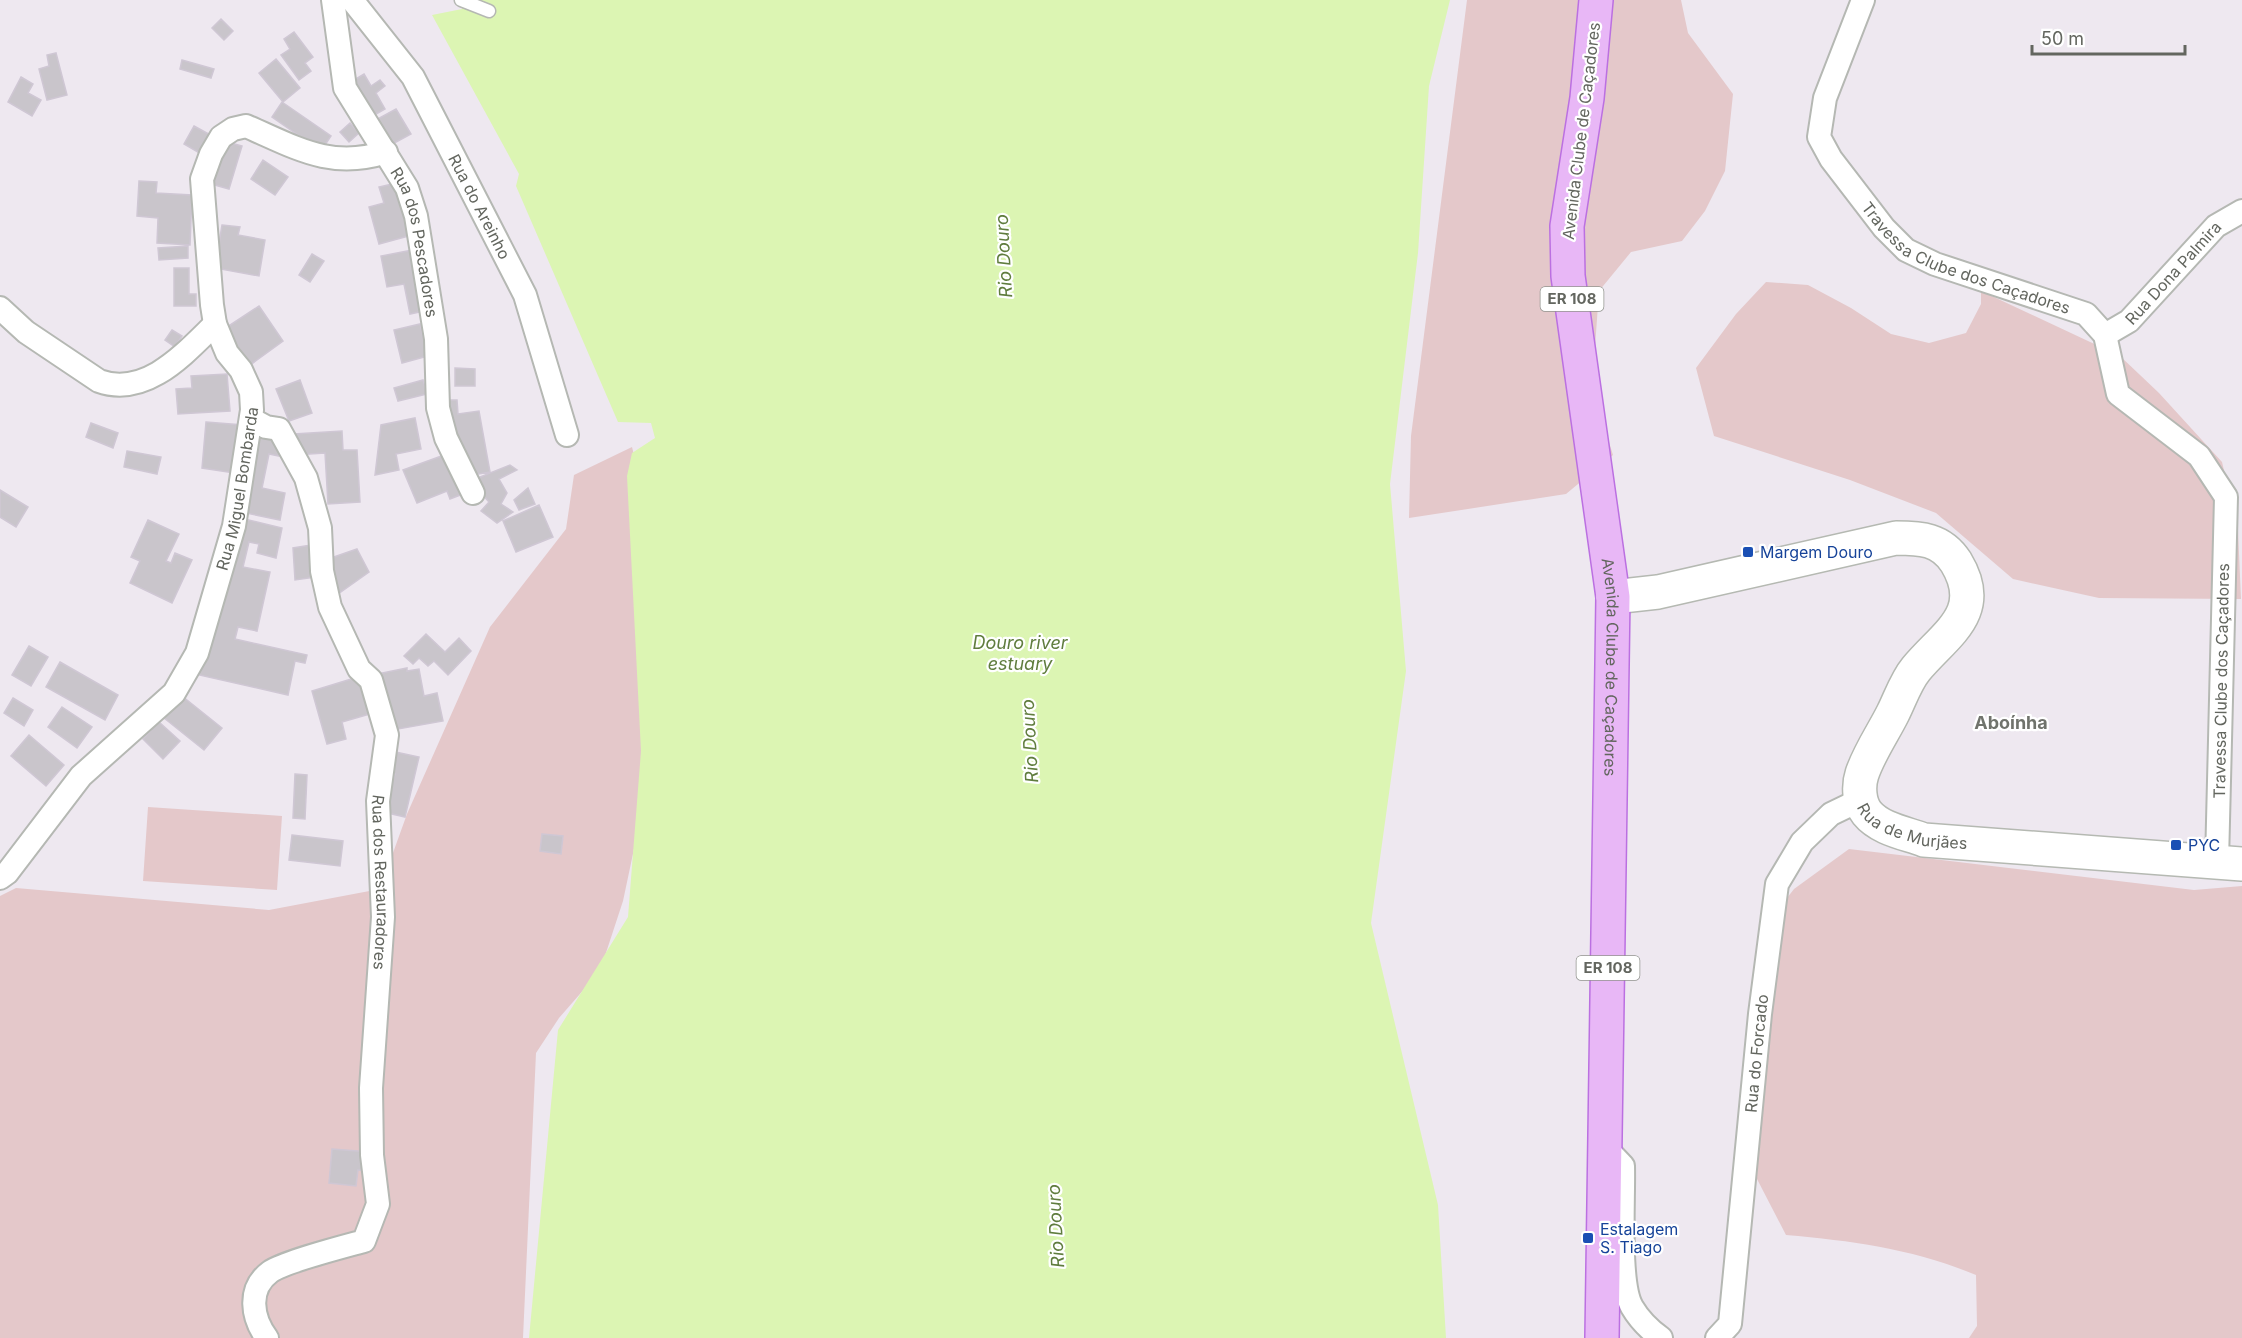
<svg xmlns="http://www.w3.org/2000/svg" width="2242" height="1338" font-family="Inter,sans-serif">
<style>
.green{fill:#e4c8ca}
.water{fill:#dcf5b3}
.building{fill:#c9c5cb;stroke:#cfc7d4;stroke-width:1.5}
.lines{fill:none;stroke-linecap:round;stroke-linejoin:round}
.lane-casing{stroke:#b5b8b3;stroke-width:15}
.street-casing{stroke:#b5b8b3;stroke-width:26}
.secondary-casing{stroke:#b5b9b2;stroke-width:36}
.primary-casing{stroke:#bb70e1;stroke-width:36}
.lane{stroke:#fff;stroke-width:12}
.street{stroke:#fff;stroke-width:22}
.secondary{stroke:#fff;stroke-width:33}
.primary{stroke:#e8b7f6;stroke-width:33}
.transit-dot{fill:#1a4fb4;stroke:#fff;stroke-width:2}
.labels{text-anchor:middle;stroke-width:4.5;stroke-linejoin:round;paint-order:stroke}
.shield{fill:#fff;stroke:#92948f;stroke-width:1.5}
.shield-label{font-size:15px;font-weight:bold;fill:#63665f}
.street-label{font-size:16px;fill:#63665f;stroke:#fff}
.transit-label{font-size:16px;fill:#164399;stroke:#fff;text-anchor:start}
.water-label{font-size:18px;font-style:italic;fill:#607d3e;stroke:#fff}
.neighbourhood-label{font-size:18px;font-weight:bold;fill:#70736c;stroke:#fff}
</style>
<rect width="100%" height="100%" fill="#eee8f0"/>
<path class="green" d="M1467,0H1681L1688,33L1733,94L1725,171L1705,211L1682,241L1631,252L1599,291L1592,389L1613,455L1566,494L1409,518L1411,436Z
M1766,282L1808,285L1851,308L1891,334L1929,343L1966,333L1981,304V291L2120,356L2159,393L2222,462L2238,530L2241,599L2099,598L2013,579L1936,513L1850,480L1714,436L1696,368L1736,314Z
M632,447L635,459L652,815L638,830L623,901L600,971L559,1018L536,1053L523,1338H0V896L16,888L269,910L380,889L407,814L490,627L566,529L574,475Z
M148,807L282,816L277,890L143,881Z
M1849,849L2194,890L2242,886V1338H1969L1977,1326L1976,1275C1913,1249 1854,1241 1786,1235L1757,1179L1762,930L1794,889Z"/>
<path class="water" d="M464,0H1450L1429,86L1418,253L1390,484L1406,671L1371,923L1438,1205L1446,1338H529L558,1030L628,917L641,751L627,476L632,453L655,438L651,423L618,422L516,186L519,174L432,15L462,9Z"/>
<path class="building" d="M221,19L233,31L224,40L212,28Z
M294,32L313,57L305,63L311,71L299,80L281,55L290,49L284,39Z
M56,53L67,95L47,100L39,69L49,66L47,55Z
M276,59L300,88L283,102L259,73Z
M182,60L214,69L211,78L180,69Z
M364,74L371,86L380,80L385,86L376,93L385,109L371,117L349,83Z
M21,77L33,84L28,93L41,100L32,116L8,102Z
M282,102L331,136L321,151L272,117Z
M396,109L411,134L387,147L372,122Z
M350,123L359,133L349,142L340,132Z
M194,126L218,139L208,158L184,144Z
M224,141L242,146L229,189L211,184Z
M263,160L288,177L275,195L251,179Z
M139,181L157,182L156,193L192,195L190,245L157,243L158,218L137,216Z
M401,182L416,234L379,244L369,207L384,203L379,187Z
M222,225L240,227L238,235L265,240L259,276L215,268Z
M188,246V258L159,260L158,248Z
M418,249L429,310L410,314L404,284L387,287L381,256Z
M312,254L324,261L310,282L299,275Z
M174,268H189V294H196V306H174Z
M259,306L283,341L246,368L221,331Z
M420,324L428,356L402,363L394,330Z
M172,330L182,336L175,347L165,340Z
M455,368L475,369V386H455Z
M227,374L230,411L178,414L176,389L192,388L191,376Z
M300,380L312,413L289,421L276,389Z
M423,380L427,394L398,401L394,388Z
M444,400H457L458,414L479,411L490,472L468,476Z
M415,418L421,449L396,454L399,470L375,475L381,425Z
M206,422L243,425L234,473L202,468Z
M91,423L118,433L113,448L86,437Z
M342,431L343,450H357L360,502L328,504L325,453L295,455L294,434Z
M252,433L282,439L279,456L269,454L262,488L285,493L280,520L236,511Z
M127,451L161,457L157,474L124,467Z
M447,454L468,492L450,499L447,491L417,503L403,470Z
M510,465L517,470L499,479L507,493L501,504L513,512L497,523L481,511L489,502L470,481Z
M528,488L535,504L519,510L514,500Z
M0,490L28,507L16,527L0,517Z
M539,505L553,537L516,552L503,521Z
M236,517L282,528L276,558L257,553L259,544L249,542L243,567L270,572L257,631L238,627L235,639L307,655L305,663L295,661L288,695L195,674Z
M148,520L179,534L166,561L171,563L175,553L192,560L172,603L130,583L140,561L131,557Z
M317,544L322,576L295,580L293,548Z
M357,549L369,572L331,599L325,560Z
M426,634L445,652L459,638L471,651L448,675L434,661L428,666L419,658L413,664L404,656Z
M29,646L48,657L31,686L12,675Z
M60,662L118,695L105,720L46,687Z
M407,668V671L419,669L424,696L437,693L443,721L387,731L377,674Z
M358,677L380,711L342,722L346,739L327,744L312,691Z
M182,696L222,728L204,750L164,718Z
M13,698L33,710L24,726L4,713Z
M62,707L92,727L77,748L48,727Z
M159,722L180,741L163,759L143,739Z
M29,735L64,765L46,786L11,756Z
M391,751L419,757L405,817L383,812L395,774L386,772Z
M295,774L307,775L305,819L293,818Z
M542,834L563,836L561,854L540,851Z
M292,835L343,841L340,866L289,860Z
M332,1149L370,1152L369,1171L358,1170L356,1186L329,1183Z"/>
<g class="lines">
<g class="lane-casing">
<path id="lane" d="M461,0L489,11"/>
</g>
<g class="street-casing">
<g id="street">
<path id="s1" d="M333,0L345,88L407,188L416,216L436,339L438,408L446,438L473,493"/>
<path id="s2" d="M352,0L413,77L525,295L567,435"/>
<path id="s3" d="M1863,0L1825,98L1819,137L1831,159L1884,228L1906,250L1935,264L2086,314L2105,335L2118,394L2199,456L2226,497L2217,862"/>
<path d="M0,308L26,332L99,381C146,398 185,353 215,324"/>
<path id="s4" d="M2105,335L2129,321L2216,226L2242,211"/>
<path id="s5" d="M251,419L266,427L279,429L306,478L320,528L322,571L330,607L359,669L371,680L387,735L378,801L383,917L371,1088L372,1155L378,1204L364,1241C346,1246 283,1262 270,1272C247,1289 252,1318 267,1338"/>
<path id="s6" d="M0,878L7,873L81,776L174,693L197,653L234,526L252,410L251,392L241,370L227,353L215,324L212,305L202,179L211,154L221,137L233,129L246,126C295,147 330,170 386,152"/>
<path d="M1606,1148L1623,1166C1624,1198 1618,1283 1632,1307C1639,1319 1650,1330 1661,1338"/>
<path id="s7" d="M1717,1338L1730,1324L1760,1014L1777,884L1802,842L1831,814L1860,800"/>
</g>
</g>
<g class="secondary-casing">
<g id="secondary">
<path id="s8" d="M1613,597L1658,592L1896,538C1921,538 1941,539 1956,562C1987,613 1945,634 1916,669C1906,681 1900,699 1893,713C1883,733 1869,753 1862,774C1858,786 1859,803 1867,813C1880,829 1905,833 1924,840L2242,864"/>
</g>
</g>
<g class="primary-casing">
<g id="primary">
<path id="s9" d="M1596,0L1587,98L1567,226L1568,276L1613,597L1602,1338"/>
</g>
</g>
<use href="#lane" class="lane"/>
<use href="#street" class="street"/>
<use href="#secondary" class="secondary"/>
<use href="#primary" class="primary"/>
</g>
<g class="transit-dot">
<rect x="1742" y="546" width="12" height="12" rx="3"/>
<rect x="2170" y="839" width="12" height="12" rx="3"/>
<rect x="1582" y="1232" width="12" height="12" rx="3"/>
</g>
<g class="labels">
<g class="shield">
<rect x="1540.5" y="287" width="63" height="24" rx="4.5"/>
<rect x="1576.5" y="956" width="63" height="24" rx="4.5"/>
</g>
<g class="shield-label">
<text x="1572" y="304">ER 108</text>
<text x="1608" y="973">ER 108</text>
</g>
<g class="street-label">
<text transform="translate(1581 131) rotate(-83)" y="6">Avenida Clube de Caçadores</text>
<text dy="6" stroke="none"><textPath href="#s2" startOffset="244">Rua do Areinho</textPath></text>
<text dy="6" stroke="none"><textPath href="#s1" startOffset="261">Rua dos Pescadores</textPath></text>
<text dy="6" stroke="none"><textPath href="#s3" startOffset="344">Travessa Clube dos Caçadores</textPath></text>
<text dy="6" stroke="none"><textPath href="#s4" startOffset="93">Rua Dona Palmira</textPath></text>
<text dy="6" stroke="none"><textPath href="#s6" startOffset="471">Rua Miguel Bombarda</textPath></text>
<text dy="6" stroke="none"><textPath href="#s9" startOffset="672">Avenida Clube de Caçadores</textPath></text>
<text transform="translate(2221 681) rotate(-89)" y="6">Travessa Clube dos Caçadores</text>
<text dy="6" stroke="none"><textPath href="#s8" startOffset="692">Rua de Murjães</textPath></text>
<text dy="6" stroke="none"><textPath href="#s5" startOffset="508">Rua dos Restauradores</textPath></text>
<text dy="6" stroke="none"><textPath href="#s7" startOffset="291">Rua do Forcado</textPath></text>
</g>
<g class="transit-label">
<text x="1760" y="558">Margem Douro</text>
<text x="2188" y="851">PYC</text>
<text x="1600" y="1235">Estalagem<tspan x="1600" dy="18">S. Tiago</tspan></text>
</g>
<g class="water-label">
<text transform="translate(1004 256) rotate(-93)" y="6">Rio Douro</text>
<text x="1020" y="649">Douro river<tspan x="1020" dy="21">estuary</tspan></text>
<text transform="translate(1030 741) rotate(-93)" y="6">Rio Douro</text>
<text transform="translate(1056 1226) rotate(-93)" y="6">Rio Douro</text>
</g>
<g class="neighbourhood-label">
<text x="2011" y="729">Aboínha</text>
</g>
</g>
<path d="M2032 45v9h153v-9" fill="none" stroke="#63665f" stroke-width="3"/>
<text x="2041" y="45" font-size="18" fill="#63665f" stroke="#ffffff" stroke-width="4.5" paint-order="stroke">50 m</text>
</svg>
